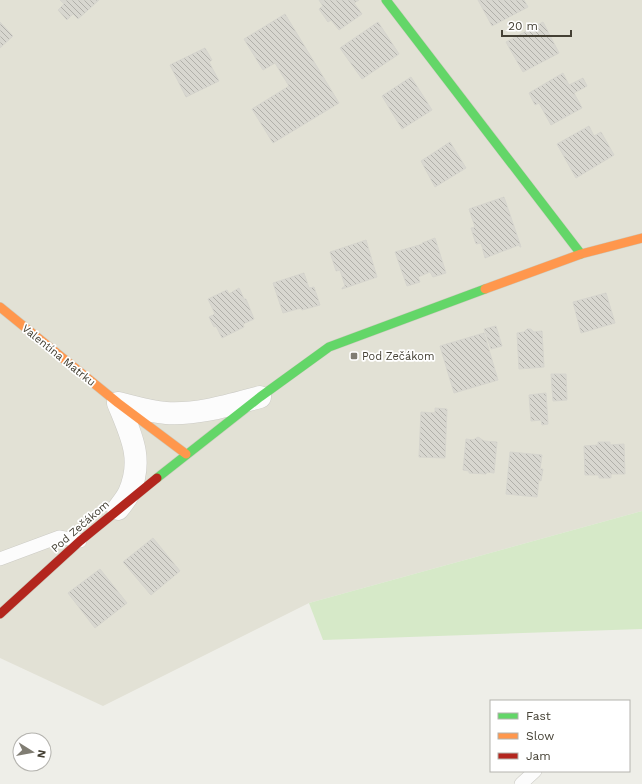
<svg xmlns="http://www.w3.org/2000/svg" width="642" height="784" font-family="'Work Sans',sans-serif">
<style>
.residential{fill:#e2e1d5}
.green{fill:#d6e9c8}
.building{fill:url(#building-back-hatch);stroke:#d6d5ce}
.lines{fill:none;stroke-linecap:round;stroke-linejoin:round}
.lane-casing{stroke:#cccbc5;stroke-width:14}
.street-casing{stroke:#cccbc5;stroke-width:23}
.fast-casing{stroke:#cdccbf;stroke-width:10}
.slow-casing{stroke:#cdccbf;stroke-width:10}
.jam-casing{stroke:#cdccbf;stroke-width:10}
.lane{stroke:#fcfcfc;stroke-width:13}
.street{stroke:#fcfcfc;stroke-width:22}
.fast{stroke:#63d668;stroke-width:9}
.slow{stroke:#ff974d;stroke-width:9}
.jam{stroke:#b3261e;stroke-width:9}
.poi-dot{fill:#807d73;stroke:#fff;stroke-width:1.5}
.labels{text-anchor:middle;stroke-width:3.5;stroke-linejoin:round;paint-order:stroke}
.street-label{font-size:11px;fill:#444034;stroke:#fff}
.poi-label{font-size:11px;fill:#444034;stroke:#fff;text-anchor:start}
</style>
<defs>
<pattern id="building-back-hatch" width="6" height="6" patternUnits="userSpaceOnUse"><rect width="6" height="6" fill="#d8d7d0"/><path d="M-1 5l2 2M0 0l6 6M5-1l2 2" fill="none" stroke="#b1b0aa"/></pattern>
</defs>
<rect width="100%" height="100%" fill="#eeeee8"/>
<path class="residential" d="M0,0H642V511L309,603L103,706L0,658Z"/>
<path class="green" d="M642,511V629L323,640L309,603Z"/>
<path class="building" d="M60,0H99L78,19L73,14L67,20L58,10L64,4Z
M319,0H359L354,3L362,14L339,30L331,20L328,22L319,9L323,6Z
M478,0H524L528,7L492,26Z
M285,14L339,103L273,143L252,109L289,86L275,63L263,70L244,39Z
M0,22L13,36L0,48Z
M378,22L399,54L362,79L340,48Z
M543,22L559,53L523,72L506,42Z
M205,48L212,60L209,62L219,81L186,97L170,65Z
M563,73L569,85L583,78L587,86L574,93L582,108L551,125L539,103L535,105L529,93Z
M411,77L432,110L402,129L382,96Z
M589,126L594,136L601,132L614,155L576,178L557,144Z
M450,142L466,168L435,187L421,161Z
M504,197L521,247H520L519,245L485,258L481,243L476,244L471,228L475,227L469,209Z
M435,238L446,273L433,277L430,272L418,277L420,282L407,286L395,252L423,244L422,243Z
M366,240L377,277L342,289V288L345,286L340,270L336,271L330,252Z
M304,273L309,288L314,287L320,305L302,310L301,308L283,313L273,283Z
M239,288L244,299H246L254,319L243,324L244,327L222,338L216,326L214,327L209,317L215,314L208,299L227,290L229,294Z
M606,293L615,323L581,333L573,302Z
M496,326L502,346L491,349L484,329Z
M527,329H531L534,332L542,331L544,367L519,369L517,333L524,332Z
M484,333L498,380L454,393L440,346Z
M551,374H566L567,400L553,401Z
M546,393L548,424L542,425L541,420L531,421L529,395Z
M435,408L447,409L445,458L419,457L421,412L435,413Z
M478,437L484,441L497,442L494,473L487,472L486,474L469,473V471L463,470L466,439L473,440Z
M598,442H610V445L624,444L625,474H611V478H599V475H585L584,446L598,445Z
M510,452L542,455L540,469H543L541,481L539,480L537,497L506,494Z
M153,538L180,571L151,595L123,562Z
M100,569L127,603L95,628L68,593Z"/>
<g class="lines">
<g class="lane-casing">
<path id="lane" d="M0,559L59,537L80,541
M521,784L535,771"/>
</g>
<g class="street-casing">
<path id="street" d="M118,403C134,407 150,412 166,413C198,415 230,405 260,397
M118,509C122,504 126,499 129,493C144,459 131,435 118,403"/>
</g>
<g class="fast-casing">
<path id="fast" d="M386,0L581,254
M157,478L260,397L329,347L485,289"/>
</g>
<g class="slow-casing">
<path id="slow" d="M485,289L581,254L642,238
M0,307L118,403L186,454"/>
</g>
<g class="jam-casing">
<path id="jam" d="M0,614L80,541L157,478"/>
</g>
<use href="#lane" class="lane"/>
<use href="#street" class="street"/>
<use href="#fast" class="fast"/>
<use href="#slow" class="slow"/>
<use href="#jam" class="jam"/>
</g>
<rect class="poi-dot" x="350" y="352" width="8" height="8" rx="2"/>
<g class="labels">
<g class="street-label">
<text transform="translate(59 355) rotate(39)" y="4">Valentína Matrku</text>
<text transform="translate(80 526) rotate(-41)" y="4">Pod Zečákom</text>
</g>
<g class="poi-label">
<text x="362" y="360">Pod Zečákom</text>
</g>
</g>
<rect x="490" y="700" width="140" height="72" fill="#ffffff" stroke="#b4b3ae"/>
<rect x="498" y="713" width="20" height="6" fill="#63d668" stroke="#b4b3ae"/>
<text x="526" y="720" font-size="12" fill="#444034">Fast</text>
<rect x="498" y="733" width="20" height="6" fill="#ff974d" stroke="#b4b3ae"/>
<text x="526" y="740" font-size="12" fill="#444034">Slow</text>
<rect x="498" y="753" width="20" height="6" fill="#b3261e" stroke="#b4b3ae"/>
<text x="526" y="760" font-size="12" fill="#444034">Jam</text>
<g transform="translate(32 752) rotate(101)"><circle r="19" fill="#ffffff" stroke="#b4b3ae"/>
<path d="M0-3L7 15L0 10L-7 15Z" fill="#807d73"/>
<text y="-6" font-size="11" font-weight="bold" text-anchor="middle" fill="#444034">N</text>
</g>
<path d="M502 30v6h69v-6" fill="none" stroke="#444034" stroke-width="2"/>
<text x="508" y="30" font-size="12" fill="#444034" stroke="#ffffff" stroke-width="3" paint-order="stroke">20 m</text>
</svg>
